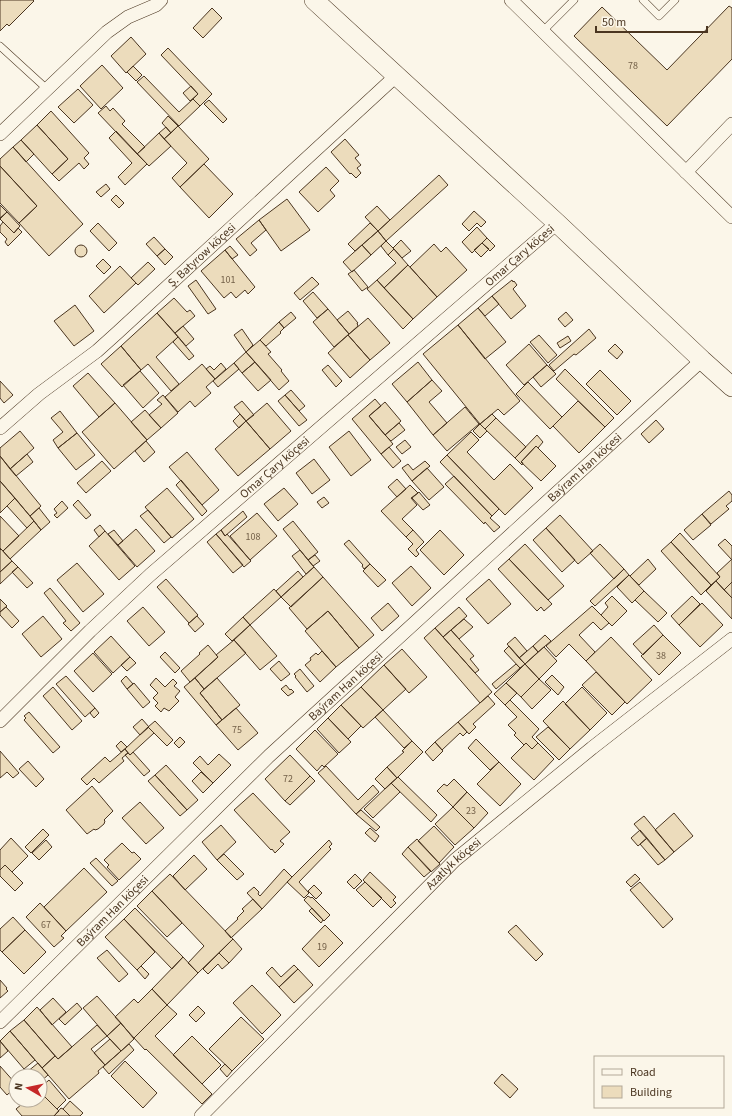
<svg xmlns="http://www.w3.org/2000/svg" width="732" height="1116" font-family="'Source Sans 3',sans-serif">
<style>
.building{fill:#ecdcbc;stroke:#4a3520}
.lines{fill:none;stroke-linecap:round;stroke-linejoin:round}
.lane-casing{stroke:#4a3520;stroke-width:8}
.street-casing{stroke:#4a3520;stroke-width:14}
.secondary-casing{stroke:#4a3520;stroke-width:20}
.lane{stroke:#fbf6e9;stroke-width:7}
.street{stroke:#fbf6e9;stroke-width:13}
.secondary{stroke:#fbf6e9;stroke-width:19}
.labels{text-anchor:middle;stroke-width:3;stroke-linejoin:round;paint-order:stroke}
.number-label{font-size:10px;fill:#725f47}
.street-label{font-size:12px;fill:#4a3520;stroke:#fbf6e9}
</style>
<rect width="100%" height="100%" fill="#fbf6e9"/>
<path class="building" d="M0,0H33L34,1L9,26L7,24L0,31Z
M729,6L732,8V59L667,126L574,36L602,7L667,70Z
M212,8L222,18L203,38L193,28Z
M131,37L146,54L126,73L111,56Z
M168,48L212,94L200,106L193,99L198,94L161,55Z
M102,65L123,88L101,109L80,86Z
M133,66L142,75L136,81L127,72Z
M144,76L179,112L193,99L200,106L179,126L137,82Z
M191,86L198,94L190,101L183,93Z
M78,89L93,105L74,123L58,107Z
M209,100L227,119L223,123L204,104Z
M106,106L110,111L113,108L125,121L122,124L145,147L137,154L98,113Z
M51,111L89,153L84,158L89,164L84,169L79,163L59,181L52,174L68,159L37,125Z
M168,116L178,126L171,133L162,123Z
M37,125L68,159L52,174L21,140Z
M178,126L209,159L180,187L172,178L187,163L164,139Z
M166,127L171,133L164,139L159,133Z
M116,131L147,164L125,185L118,177L132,163L109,138Z
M159,133L171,146L149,166L137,154Z
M345,139L359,155L355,158L361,165L357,168L361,173L356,178L351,173L350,174L331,152Z
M21,140L34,154L26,162L13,147Z
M13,147L83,224L49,256L19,223L37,206L0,166V159Z
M204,164L233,194L209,218L180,187Z
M0,166L37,206L19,223L0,203Z
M326,167L339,181L330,190L335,196L318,212L299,192Z
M439,175L448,185L386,241L378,231Z
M106,184L110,189L101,197L96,192Z
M116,195L124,203L119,208L111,200Z
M287,199L310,230L281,251L259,220Z
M0,205L7,212L0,218Z
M377,206L390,220L378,231L365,217Z
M474,211L486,222L481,227L477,223L469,231L462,224Z
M7,212L20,226L14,233L0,219Z
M259,220L266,230L251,243L257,250L250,256L236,239Z
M3,222L14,233L18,228L22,232L8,246L5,242L7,239L0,232V226Z
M98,223L117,243L109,251L90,231Z
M370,223L378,231L355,251L348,244Z
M477,227L487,238L472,253L462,242Z
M378,231L386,241L371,255L362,245Z
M154,237L165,249L157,256L146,244Z
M487,238L495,246L490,251L482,243Z
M401,240L411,251L402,258L393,248Z
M386,241L394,249L388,255L381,246Z
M482,243L489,249L481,257L474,250Z
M434,244L441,252L446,247L467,270L437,297L410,267Z
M75 251a6 6 0 1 1 12 0a6 6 0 1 1-12 0Z
M362,245L371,255L352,272L343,262Z
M230,246L238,255L232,259L225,250Z
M165,249L173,257L165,265L157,256Z
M394,249L408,265L384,288L377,280L396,263L388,255Z
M225,250L255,287L248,294L245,290L236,298L231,292L224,298L201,271Z
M103,259L111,267L104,274L96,266Z
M148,262L155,269L138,285L131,278Z
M408,265L437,297L413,319L384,288Z
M120,266L136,283L104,313L89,296Z
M354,270L368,287L362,291L348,274Z
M312,277L319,284L300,300L294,293Z
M196,280L216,309L208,314L188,286Z
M377,280L413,319L403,329L367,289Z
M512,280L513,282L514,281L517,285L513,289L526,306L511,319L492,296Z
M313,292L328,309L317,318L303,301Z
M492,296L499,304L485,316L478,308Z
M174,298L187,312L190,310L195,316L175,333L157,313Z
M75,305L94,331L74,346L54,321Z
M478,308L506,342L485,359L458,325Z
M328,309L349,334L334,347L313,322Z
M348,311L358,323H357L358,326L349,334L337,320Z
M291,312L296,318L284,328L279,322Z
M566,312L573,320L565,327L558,319Z
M157,313L178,337L156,357L179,384L171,391L148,364L141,370L121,346Z
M368,318L390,343L370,360L348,335Z
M279,322L284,328L280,332L281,333L266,346L260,340Z
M458,325L520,401L504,415L498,409L480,424L423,354Z
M183,326L194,339L186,346L175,333Z
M242,329L253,345L246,352L234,335Z
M589,329L596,338L576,355L574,354L554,371L549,365Z
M348,335L370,360L350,378L328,353Z
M539,335L557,355L548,363L530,342Z
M568,336L571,341L560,348L557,343Z
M178,337L194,356L189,360L173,342Z
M260,340L271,352L268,354L282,370L281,371L289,381L279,390L246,352Z
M529,344L547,365L524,385L506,365Z
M615,344L623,352L617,359L608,351Z
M121,346L141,370L122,387L101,364Z
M246,352L255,362L242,373L234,363Z
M255,362L271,380L258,391L242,373Z
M418,362L432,380L407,402L392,384Z
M221,363L226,369L215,379L206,369L210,366L214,370Z
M234,363L239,369L218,387L213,381Z
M202,364L215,379L206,387L211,393L195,407L190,401L178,412L165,397Z
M328,365L342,381L336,387L322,370Z
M547,365L556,374L541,387L533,377Z
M565,369L614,418L605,427L556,379Z
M600,370L631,401L617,415L586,384Z
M140,371L159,393L143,408L123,385Z
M88,373L115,403L99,417L73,386Z
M432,380L442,391L429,402L447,423L433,435L407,402Z
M0,381L13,395L4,403L0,398Z
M528,382L562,417L550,429L516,394Z
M291,390L305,406L299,411L285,395Z
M163,395L178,413L161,428L149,415L162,404L157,400Z
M285,395L307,420L299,426L278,401Z
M375,399L381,406L369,416L393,444L381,454L352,419Z
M242,401L254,415L246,421L234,407Z
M578,401L605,427L579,453L553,426Z
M385,402L401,421L385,435L369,416Z
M115,403L147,440L114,469L82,432Z
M267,403L291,431L270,449L246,421Z
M465,407L479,424L447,451L433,435Z
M145,410L161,428L147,440L131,422Z
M60,411L77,433L58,448L53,440L63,432L51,418Z
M240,414L246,421L239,428L233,421Z
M492,414L496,418L485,429L480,424Z
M496,418L526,447L515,458L485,429Z
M656,420L664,429L649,443L641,434Z
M246,421L270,449L238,476L215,449Z
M399,423L405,430L391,441L385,435Z
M480,424L487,431L480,438L473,431Z
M20,431L34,448L10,469L0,456V448Z
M349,431L371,460L351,476L329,447Z
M471,432L479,440L467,452L494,480L510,464L533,488L505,515L447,455Z
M77,433L95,455L76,470L58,448Z
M537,435L543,442L538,448L536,446L521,462L523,463L522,465L515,458Z
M405,440L411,447L402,454L396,447Z
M146,441L155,452L144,462L135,451Z
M536,446L556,466L541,481L521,462Z
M389,447L401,461L393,468L381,454Z
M187,452L219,490L202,505L169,467Z
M27,454L33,462L16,476L10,469Z
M447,455L499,509L492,516L440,462Z
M0,456L41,506L30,516L0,481Z
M314,459L330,480L312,494L296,473Z
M102,461L111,471L86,493L77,483Z
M425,461L430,466L412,481L402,468L408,464L413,470Z
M427,468L444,487L429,500L412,481Z
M454,476L492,516L490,518L500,527L494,532L485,522L484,524L445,484Z
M397,479L406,489L397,497L388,487Z
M181,480L207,511L202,516L176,485Z
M0,481L15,498L0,513Z
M410,485L418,493L411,498L417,505L402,519L413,530L406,537L381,511Z
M167,488L194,519L172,538L145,507Z
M284,488L298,504L278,521L264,504Z
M729,491L732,495V501L726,506L729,509L711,524L702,514Z
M419,492L430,505L423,510L412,498Z
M324,497L329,503L322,508L317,502Z
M15,498L34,521L27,528L7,506Z
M78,500L91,515L86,519L73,505Z
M62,501L68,508L57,518L54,515L57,513L54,509Z
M39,508L50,522L41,530L30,516Z
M148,510L171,537L164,543L140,516Z
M243,511L247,517L225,536L221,530Z
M257,513L277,536L250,560L230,536Z
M702,514L711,525L693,540L684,530Z
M560,515L593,551L578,564L546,528Z
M0,516L19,536L3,551L0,548Z
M34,521L41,530L10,559L3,551Z
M293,521L318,552L308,560L283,529Z
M100,525L105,531L99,537L94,530Z
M546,528L575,560L562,572L533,540Z
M136,529L155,551L137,567L118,545Z
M114,530L123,541L118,545L108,534Z
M221,530L225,536L227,534L251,561L244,567L216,534Z
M413,530L424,542L416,550L419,554L416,557L408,549L413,544L406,537Z
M440,530L464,555L444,575L420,550Z
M105,531L135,566L119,580L89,546Z
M680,533L720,577L711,585L671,542Z
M216,534L243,565L233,573L207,542Z
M725,539L732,546V560L718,545Z
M349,540L370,564L364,569L362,566L363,565L344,544Z
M671,542L711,585L701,595L661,551Z
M525,544L564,586L548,600L509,559Z
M600,544L624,569L614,579L590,553Z
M1,549L12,561L0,572V550Z
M300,550L314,567L306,574L292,556Z
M315,555L320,561L313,566L308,560Z
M509,559L552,604L544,611L541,607L537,611L498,569Z
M648,559L656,569L639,585L630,576Z
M732,559V582L724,590L716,581L720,577L717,573Z
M12,561L18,567L0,584V572Z
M77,563L104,594L83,612L57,580Z
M370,564L386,580L378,587L363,571Z
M411,566L431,588L412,606L392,583Z
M18,567L33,583L27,588L12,572Z
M314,567L323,577L291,607L281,597Z
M624,569L629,575L595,606L590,601Z
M298,571L303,577L281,597L276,591Z
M629,575L644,591L632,603L617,587Z
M323,577L374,635L359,648L328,611L307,629L289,608Z
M166,579L198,615L189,623L157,587Z
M489,579L511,604L488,624L466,599Z
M716,581L732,598V619L706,591Z
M732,582V598L724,590Z
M50,588L80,623L71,631L63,623L66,621L44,593Z
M274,589L281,597L250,625L243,617Z
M644,591L667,613L658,622L635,600Z
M612,596L627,611L612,626L601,615L608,607L605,603Z
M692,596L700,604L679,625L671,616Z
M0,599L7,606L0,612Z
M388,603L399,616L382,631L371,618Z
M702,603L723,625L700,647L679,625Z
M592,606L609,623L601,630L593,622L579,635L595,652L586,661L569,644L556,657L546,646Z
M6,607L19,621L12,628L0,615V612Z
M143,607L165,632L149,646L127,621Z
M459,607L467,616L443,637L435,628Z
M328,611L359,648L336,667L305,631Z
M43,616L62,639L41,657L22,634Z
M197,616L204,624L195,632L188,624Z
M243,617L250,625L232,641L225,634Z
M464,619L473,627L459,639L451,630Z
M250,625L277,656L260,670L234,640Z
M654,625L663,635L643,655L633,644Z
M435,628L492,692L480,703L424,638Z
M451,630L474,656L470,659L479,670L475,673L443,637Z
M545,635L551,641L538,652L533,646Z
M663,635L681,653L659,675L641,656Z
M111,636L130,657L113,673L94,652Z
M515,637L527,651L519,658L507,644Z
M611,637L652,680L627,704L586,661Z
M234,640L246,653L204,689L195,678L218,657L216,655Z
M208,645L218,657L190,682L181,671L200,654L199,653Z
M509,646L525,664L520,668L504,651Z
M533,646L538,652L525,664L519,658Z
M544,647L557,661L539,679L525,664Z
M402,649L427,677L409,693L384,665Z
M322,651L336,667L320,682L305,665L311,660L310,658L316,653L318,655Z
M165,652L180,668L175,673L160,657Z
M93,653L112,674L93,692L74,671Z
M130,657L136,663L127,671L121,665Z
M279,661L290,674L281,681L270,669Z
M516,664L520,668L496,689L492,684Z
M525,664L539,679L521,697L506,683Z
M384,665L406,689L383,710L361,687Z
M300,669L314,686L307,692L295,677L296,676L294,674Z
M596,672L625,702L612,715L582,685Z
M552,675L564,687L558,695L545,682Z
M66,676L95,708L85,717L56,684Z
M126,676L133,684L127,689L121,681Z
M156,678L165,687L173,679L177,683L174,686L180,691L175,697L179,701L169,711L164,708L161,712L155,706L158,703L153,698L158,693L150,685Z
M195,678L204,689L200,693L222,720L216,725L184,687Z
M217,678L240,705L222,720L200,693Z
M539,679L551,690L532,709L521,697Z
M134,683L150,702L143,708L127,689Z
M506,683L517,693L505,705L494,694Z
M286,685L290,690L291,689L294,692L288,696L281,689Z
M53,687L82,721L72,730L43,696Z
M361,687L383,710L363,728L341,705Z
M582,687L607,713L590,730L565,704Z
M488,696L495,704L473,724L476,727L469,734L458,722Z
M510,700L539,729L532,737L538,743L532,749L526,743L524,745L514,735L516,733L508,725L517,717L505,705Z
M563,701L590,730L570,749L543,721Z
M341,705L361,726L348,739L328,718Z
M95,708L99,713L94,718L90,713Z
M236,708L258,733L238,750L216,725Z
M383,710L412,741L404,748L375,717Z
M29,712L60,747L53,753L24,720L26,718L24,716Z
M328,718L351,742L339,753L317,729Z
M142,719L149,727L140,735L133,727Z
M155,721L173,740L167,746L148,727Z
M458,722L467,732L463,736L460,733L442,750L435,742Z
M148,727L154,733L130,755L125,749Z
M548,727L570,749L559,760L536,737Z
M315,730L338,754L324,767L322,765L317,771L296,749Z
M180,737L185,742L179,748L174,743Z
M476,739L499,762L490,770L468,748Z
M121,741L127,747L121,752L116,746Z
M412,741L423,752L397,778L387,767L404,752L402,751Z
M435,742L443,751L433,761L425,752Z
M526,743L532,749L538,743L554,759L534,780L511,758Z
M125,749L128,753L122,758L124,761L99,783L94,778L87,785L81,779L105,757L110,762Z
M0,751L19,773L13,778L7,772L0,778Z
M133,752L150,771L144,776L125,755L128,753L130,755Z
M219,754L231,765L213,783L193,763L200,756L208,765Z
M290,755L310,776L285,801L265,779Z
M28,761L44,779L36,787L19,769Z
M499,762L521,784L500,806L477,784Z
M166,765L198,800L187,810L155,775Z
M326,766L358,800L373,785L379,792L356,814L318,773Z
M387,767L397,778L385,789L375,779Z
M201,772L213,783L203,793L192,781Z
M155,775L187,810L180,816L148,781Z
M310,776L315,781L290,805L285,801Z
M398,777L437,815L431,822L391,783Z
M454,779L467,792L453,807L437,791L444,784L447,786Z
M391,783L400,792L373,818L364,809Z
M92,786L113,811L104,820L105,821L104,824L98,829L95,830L94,829L87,834L66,810Z
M467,792L488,813L474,828L453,807Z
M253,793L290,832L280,841L284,844L275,853L272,849L271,850L234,810Z
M140,802L164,828L146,844L122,818Z
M453,807L474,828L455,845L435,824Z
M361,810L380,827L376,831L356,814Z
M674,813L693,836L674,852L655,830Z
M644,816L674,852L665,860L634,824Z
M221,825L236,842L217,860L202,842Z
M434,826L454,847L439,863L418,841Z
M370,828L379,836L375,842L365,833Z
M43,829L49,835L31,853L25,847Z
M640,830L647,838L638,846L631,838Z
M11,838L28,856L12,872L5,865L0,870V850Z
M647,838L665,860L658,865L640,844Z
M417,839L440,864L431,872L408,847Z
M46,840L52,847L39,860L32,853Z
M329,840L332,844L329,847L331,849L299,882L309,893L304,898L287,882Z
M122,843L132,853L134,852L141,859L119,880L107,867L109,865L104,860Z
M408,847L431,871L424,877L402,854Z
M224,854L244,874L237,880L217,860Z
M194,855L207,869L185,890L173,876Z
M96,858L118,881L112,886L90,863Z
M5,865L23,883L15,891L0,876V870Z
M84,868L107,892L66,931L44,907Z
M284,869L292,877L262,909L247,893L254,887L259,892L258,894L260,896Z
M370,872L396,897L393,900L396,903L391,908L363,880Z
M170,874L233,939L198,973L188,963L204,946L152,891Z
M355,874L362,881L354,889L347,882Z
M635,874L640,879L631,887L626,882Z
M365,882L382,898L373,907L356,890Z
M640,882L673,919L663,928L630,890Z
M314,885L322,893L316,899L308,891Z
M152,891L182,923L167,937L137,906Z
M308,896L311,898L312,897L330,915L324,921L304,900Z
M253,899L262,909L231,938L225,931L238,919L237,918L244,911L242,909Z
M40,903L66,931L61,936L64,938L54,947L26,917Z
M135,908L183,957L172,969L124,919Z
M312,908L323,920L321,923L309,911Z
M13,917L25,930L2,952L0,950V929Z
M124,919L155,952L137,970L105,937Z
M325,925L343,943L319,967L302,949Z
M516,925L543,954L536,961L508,932Z
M25,930L46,952L24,974L2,952Z
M233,939L242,949L229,963L219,953Z
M107,950L128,974L119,982L97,958Z
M219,953L229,963L222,969L218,964L208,974L203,969Z
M183,957L198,973L167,1005L152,989Z
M294,965L298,969L279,987L266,973L272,967L281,977Z
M141,966L149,974L145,979L137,970Z
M298,969L313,985L294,1003L279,987Z
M0,980L7,988L6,989L8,991L0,998Z
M252,985L281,1015L262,1034L233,1003Z
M152,989L167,1005L134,1038L115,1017L134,999L138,1003Z
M97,996L121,1023L107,1036L83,1008Z
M53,998L66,1012L52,1025L40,1010Z
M77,1003L82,1009L65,1025L59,1019Z
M167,1005L177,1014L155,1036L212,1094L202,1104L146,1049L145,1050L134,1038Z
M198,1006L205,1013L196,1022L189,1015Z
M37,1007L72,1047L58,1059L24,1020Z
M241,1017L264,1039L232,1071L209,1049Z
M24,1020L55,1056L42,1068L10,1031Z
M121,1023L134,1039L121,1051L107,1036Z
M97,1025L107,1036L91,1049L105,1065L98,1071L99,1073L69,1099L42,1068L55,1056L58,1059Z
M10,1031L35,1060L24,1069L0,1041Z
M192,1036L221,1065L202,1084L173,1055Z
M110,1039L121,1051L105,1065L94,1053Z
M0,1041L8,1051L0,1058Z
M129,1044L134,1050L109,1074L103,1067Z
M125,1061L157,1093L143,1108L111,1076Z
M38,1063L48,1075L40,1082V1076H30L27,1072Z
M225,1064L232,1071L227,1077L220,1069Z
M0,1066L16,1084V1087L7,1095L0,1087Z
M502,1074L518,1089L510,1098L494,1083Z
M49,1080L66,1100L57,1109L40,1092V1088Z
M40,1092L59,1111L54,1116H22L16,1109L27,1100H40Z
M70,1101L83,1113L80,1116H70L63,1109Z
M61,1108L63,1109L70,1116H54Z"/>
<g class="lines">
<g class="lane-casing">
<path id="lane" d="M643,0L659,16L675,0
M543,31L574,0
M0,46L47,89"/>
</g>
<g class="street-casing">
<g id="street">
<path d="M511,0L732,217"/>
<path d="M0,134L107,32L128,17L156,5L161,0"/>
<path d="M686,172L732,124"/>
<path id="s1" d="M0,428L39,394L97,351L117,333L397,75"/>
<path id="s2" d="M0,721L90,631L150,575L557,223"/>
<path id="s3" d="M0,1022L269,756L702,360"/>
<path id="s4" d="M201,1116L455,860L592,748L732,639"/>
</g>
</g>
<g class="secondary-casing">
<path id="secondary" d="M314,0L557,223L702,360L732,387"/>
</g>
<use href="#lane" class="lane"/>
<use href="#street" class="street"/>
<use href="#secondary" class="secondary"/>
</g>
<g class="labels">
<g class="number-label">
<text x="633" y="69">78</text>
<text x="228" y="283">101</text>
<text x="253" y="540">108</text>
<text x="661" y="659">38</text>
<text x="237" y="733">75</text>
<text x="288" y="782">72</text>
<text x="471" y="814">23</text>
<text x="46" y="928">67</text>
<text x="322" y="950">19</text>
</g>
<g class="street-label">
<text dy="4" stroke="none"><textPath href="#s1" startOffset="266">Ş. Batyrow köçesi</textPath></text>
<text dy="4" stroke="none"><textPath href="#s2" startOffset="698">Omar Çary köçesi</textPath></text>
<text dy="4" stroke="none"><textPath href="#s2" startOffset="374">Omar Çary köçesi</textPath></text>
<text dy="4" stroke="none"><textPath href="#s3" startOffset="806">Baýram Han köçesi</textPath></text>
<text dy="4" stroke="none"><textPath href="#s3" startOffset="482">Baýram Han köçesi</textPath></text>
<text dy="4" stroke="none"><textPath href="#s4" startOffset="357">Azatlyk köçesi</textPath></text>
<text dy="4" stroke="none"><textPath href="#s3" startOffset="158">Baýram Han köçesi</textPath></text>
</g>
</g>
<rect x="594" y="1056" width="130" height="52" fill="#fbf6e9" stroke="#b4a999"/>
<rect x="602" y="1069" width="20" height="6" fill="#fbf6e9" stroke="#b4a999"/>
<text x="630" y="1076" font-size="12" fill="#4a3520">Road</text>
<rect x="602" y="1086" width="20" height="12" fill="#ecdcbc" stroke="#b4a999"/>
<text x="630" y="1096" font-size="12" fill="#4a3520">Building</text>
<g transform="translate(28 1088) rotate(279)"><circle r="19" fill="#fbf6e9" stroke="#b4a999"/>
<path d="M0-3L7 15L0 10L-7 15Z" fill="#c62828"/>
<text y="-6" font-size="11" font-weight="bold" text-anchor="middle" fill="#4a3520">N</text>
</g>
<path d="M596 26v6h111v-6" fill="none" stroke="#4a3520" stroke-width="2"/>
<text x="602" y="26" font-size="12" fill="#4a3520" stroke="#fbf6e9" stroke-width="3" paint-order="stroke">50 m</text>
</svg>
